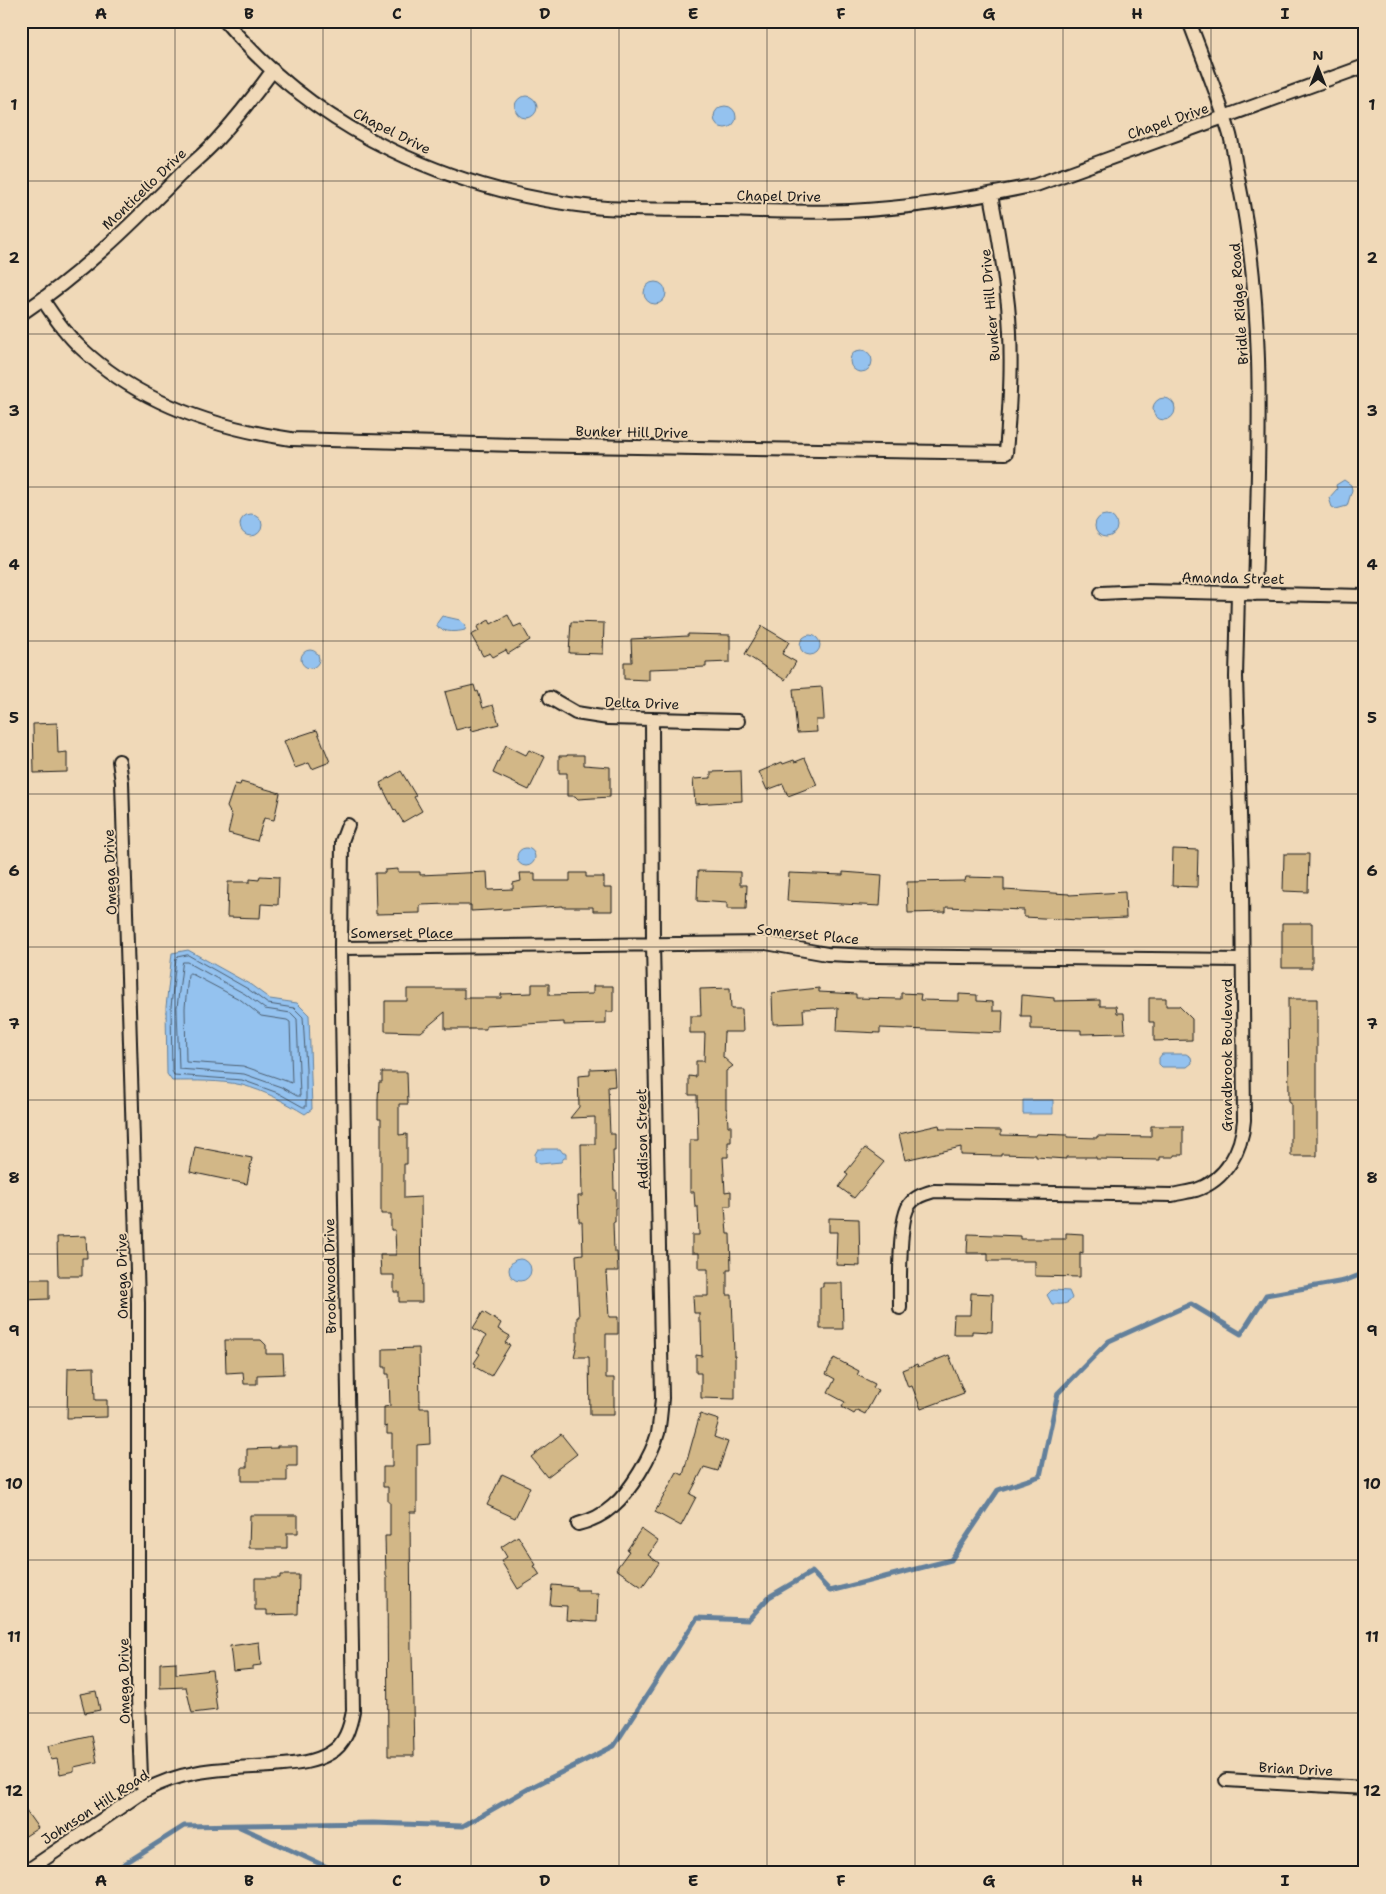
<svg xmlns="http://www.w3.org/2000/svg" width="1386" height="1894" font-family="'Shantell Sans',sans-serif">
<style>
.water{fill:#94c2ef;stroke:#64809b}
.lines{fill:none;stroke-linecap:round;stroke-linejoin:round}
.shore{stroke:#4c5e70;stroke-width:1}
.stream{stroke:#64809b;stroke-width:5}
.building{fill:#d2b787;stroke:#1c1c1c}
.minor-casing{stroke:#1c1c1c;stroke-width:16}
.minor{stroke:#f0d9b8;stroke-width:12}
.grid{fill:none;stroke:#1c1c1c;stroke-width:1;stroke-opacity:0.55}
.labels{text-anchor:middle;stroke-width:4;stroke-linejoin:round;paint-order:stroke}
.street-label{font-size:14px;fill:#1c1c1c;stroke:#f0d9b8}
.neatline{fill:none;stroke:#1c1c1c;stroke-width:2}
.grid-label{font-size:16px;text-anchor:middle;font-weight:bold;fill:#1c1c1c}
</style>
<rect width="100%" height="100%" fill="#f0d9b8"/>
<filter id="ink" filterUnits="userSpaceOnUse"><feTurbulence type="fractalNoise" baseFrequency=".02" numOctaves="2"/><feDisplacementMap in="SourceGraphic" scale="10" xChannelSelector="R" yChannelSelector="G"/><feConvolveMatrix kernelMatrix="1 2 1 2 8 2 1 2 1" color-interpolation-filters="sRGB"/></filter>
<g filter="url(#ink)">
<path class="water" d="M515 107a11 11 0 1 1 22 0a11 11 0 1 1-22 0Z
M714 117a11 11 0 1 1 22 0a11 11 0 1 1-22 0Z
M644 293a11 11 0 1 1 22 0a11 11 0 1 1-22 0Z
M850 361a11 11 0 1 1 22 0a11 11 0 1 1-22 0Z
M1153 409a11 11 0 1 1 22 0a11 11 0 1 1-22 0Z
M1344,480L1351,485L1352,490L1347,506L1336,509L1332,507L1329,498L1337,489L1336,485Z
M240 525a11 11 0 1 1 22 0a11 11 0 1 1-22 0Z
M1095 526a11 11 0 1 1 22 0a11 11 0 1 1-22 0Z
M442,616L460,620L464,624L466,625L465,630C457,632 446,633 437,627V623Z
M800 645a10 10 0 1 1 20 0a10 10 0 1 1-20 0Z
M301 659a9 9 0 1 1 18 0a9 9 0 1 1-18 0Z
M517 857a9 9 0 1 1 18 0a9 9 0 1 1-18 0Z
M188,950L251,985L270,999L297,1003L309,1015L312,1109L305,1114C285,1102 265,1091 242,1085C220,1080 195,1081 172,1081L167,1074L166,1007L172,953Z
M1162,1054H1186L1191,1057L1192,1063L1187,1067H1162L1159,1064V1058Z
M1023,1100H1053V1114H1023Z
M538,1149H560L563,1153H566V1158H564L561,1162L540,1164L535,1161V1154Z
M509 1270a11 11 0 1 1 22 0a11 11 0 1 1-22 0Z
M1052,1290L1069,1291L1072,1298C1068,1306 1059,1304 1052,1304L1047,1295Z"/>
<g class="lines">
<path class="shore" d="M188,955L248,989L268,1004L294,1008L303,1017L306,1068V1107H303L278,1093L242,1080L174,1075L172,1071L171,1007L176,959L178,957Z
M183,962H187L245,994L265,1009L291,1013L297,1019L300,1096H297L281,1087L244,1074L179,1069L177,1008Z
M190,973L241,1000L261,1016L287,1020L290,1022L292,1083L243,1066L186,1062L185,1008L188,975Z"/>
<path class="stream" d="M240,1827L340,1873
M110,1873L184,1826L373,1823L463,1826L530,1788L614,1746L697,1618L748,1620L769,1597L812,1572L830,1591L951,1560L998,1490L1040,1476L1058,1393L1109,1341L1191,1304L1241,1334L1266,1295L1344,1281L1365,1273"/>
</g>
<path class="building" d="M508,615L514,627L521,624L530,640L508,654L506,650L493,657L490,653L483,656L471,635L479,631L477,627L489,620L491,624Z
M571,622L604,623L603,654L569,653Z
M762,626L789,642L782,654L796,662L785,680L745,654Z
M688,634L730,635V662L706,663V667L649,669V680L624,679V662H632L631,639L688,636Z
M474,685L476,692L478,691L483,708L493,705L499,724L472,731L471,726L456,730L445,692Z
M822,687L824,717V720H816L817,732L797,733L793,689Z
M57,723L58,753L67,752V772L34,773L33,724Z
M317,730L330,762L312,769L309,763L295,768L284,741Z
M506,745L526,755L529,750L545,757L529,790L493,773Z
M567,755H584V765L610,767V797L578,799L575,796H567V773H559V756H567Z
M805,758L817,785L788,796L783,784L767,790L759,772L782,762L783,764L794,760L795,762Z
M401,771L416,796L414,797L422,811L403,822L395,809L394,810L380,783Z
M741,771L742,801L695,804L693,779L711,778V772Z
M241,782L280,793L274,820L264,818L257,841L228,833L232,816L227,807L235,784L240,785Z
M1173,849L1198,850L1197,887L1172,886Z
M1284,854H1309L1308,892L1283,891Z
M398,869V872H420V875L487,872L488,890L513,889V883L521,881L520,873H535V881H570V873H586V877H604V888H612V911H593V907H562V906L471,911V905H449V904L420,905V913L376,914L375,873H385V870Z
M698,871L740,872V885H747L746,909H727V903L697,901Z
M843,872L882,875L880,906L787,901L789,873L843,875Z
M260,876L279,877L278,905L261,904L260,918L227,917L228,882H250V879L259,880Z
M966,877L1004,878V890L1069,894V895L1125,892L1126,918L1079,920L1024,917V910L946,907V912L908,913L907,882L965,881Z
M1282,923H1312V968H1282Z
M532,984H549V995L593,994V986H613V1012H606V1024L564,1025V1022L486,1026V1029H445V1012L421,1032L385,1031V1001H407V989H464V998H501V994L532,993Z
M730,988L731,1009H742L743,1032H724L723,1057L733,1066L726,1071V1109H727L728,1126H731V1142H728V1157H723L725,1192L731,1191V1206H725L727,1234H730L731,1270H727V1295H732L734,1356H735V1399L701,1398V1373H696V1355L702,1356L701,1322H699V1313H694L693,1296H708V1269H699V1253H692V1235H699L698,1207H695L694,1192H690V1140H698L697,1095H689V1076L696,1077V1061H704L705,1033H690V1016H701L700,989Z
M819,988V992L856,994V998L901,999V993L921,994L920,1000L959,1001V994L977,995V1001L993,1002V1011H1003L1002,1033L880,1028V1033L837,1031L838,1008L803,1009L804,1023L773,1024L772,993Z
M1022,995L1054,998V1001L1100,1000V1006H1116L1117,1013H1124L1125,1033L1081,1034V1030L1031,1029V1016H1021Z
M1149,998H1166V1006H1179L1192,1019V1040L1154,1041V1022H1149Z
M1288,999H1317V1156H1291V1103H1289Z
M614,1068L615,1086L608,1087L610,1134H615V1151H613L614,1190H616V1208H615V1222H613L614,1252H617L618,1271H606L609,1317H618V1334H606V1378H614V1415H590L589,1357H574L577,1344V1317H579L576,1255L583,1254L582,1222H579L578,1196H582L581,1144H595V1117L570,1118L579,1107L578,1076L590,1075V1069Z
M382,1072H407L408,1104H399V1135L407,1134V1164H404V1198L421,1197L422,1302H399V1292H394V1275H381L380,1255H396L395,1230H391V1214H381V1119H378V1099L379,1082H382Z
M939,1125L940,1129L1001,1130V1135L1036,1136L1037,1134L1067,1135V1137L1097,1138V1136L1151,1137V1126H1183V1155H1174V1157H1160V1160L1096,1159V1157H1066V1159L1036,1157V1155L1001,1154V1156L961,1155V1147L905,1160L899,1134Z
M195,1147L252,1158L247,1184L190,1172Z
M865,1148L884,1162L854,1198L839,1187L848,1175L845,1173Z
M829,1218L859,1219L860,1266L836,1265L837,1232H829Z
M1066,1233L1083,1234V1253L1080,1252V1277L1035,1276V1261H988V1253H967L968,1234L1021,1236V1239H1066Z
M86,1236L87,1258H82V1276H58L57,1237Z
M23,1279H49V1299L23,1300Z
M823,1283H842L843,1329H820V1287H823Z
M971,1293L993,1294L992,1332L972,1331V1334H953L954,1315H970Z
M483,1312L501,1323L498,1329L510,1336L505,1343L510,1345L491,1376L475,1367L476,1364L474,1363L480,1354L477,1352L486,1336L473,1328Z
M225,1340H261L266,1345V1354H283L284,1374L257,1375V1384H244L243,1372L226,1373Z
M419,1348L420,1408H429L430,1444L417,1445V1512H410L411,1652H412L414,1756H388L387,1576H386L385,1536H390V1502H388V1487H383V1467H392V1434H387V1426L384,1427V1407L390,1406L389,1374H386V1367H383V1349Z
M949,1355L964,1393L921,1409L912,1386L908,1387L902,1370L917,1364L918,1367Z
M834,1358L859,1371L857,1375L875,1384L873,1388L878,1390L865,1414L857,1410L854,1414L842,1407L845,1402L828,1393L835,1379L826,1374Z
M94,1367L95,1400H107V1417L67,1418L68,1368Z
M700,1414L719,1420L714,1437L728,1442L718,1471L704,1467L690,1494L696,1497L681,1526L655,1512L677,1472L683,1475Z
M561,1434L577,1454L547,1477L531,1457Z
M277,1446H297V1466H287V1481H242V1467H247V1449L277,1448Z
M502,1474L530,1487L515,1518L487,1505Z
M250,1515H298V1533H287V1548H249Z
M641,1529L658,1541L648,1555L659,1563L642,1587L616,1569L629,1551L627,1550Z
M518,1536L536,1565L534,1566L540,1575L518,1589L501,1561L507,1557L501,1547Z
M280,1575H299L298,1614L267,1615V1610H255V1578H280Z
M552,1585L576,1587V1590H589V1593H598L597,1622L566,1620L567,1606L550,1605Z
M259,1642L261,1665L253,1666V1669L233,1671L230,1646Z
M176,1662V1674L212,1670L217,1710L192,1713L186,1687L160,1688V1663Z
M96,1691L100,1710L85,1713L80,1694Z
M92,1736L97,1762L74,1767V1771L60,1774L57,1759L51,1760L48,1746Z
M21,1804L38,1828L21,1839Z"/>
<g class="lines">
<g class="minor-casing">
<path id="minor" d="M225,21C318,132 451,191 593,207C637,211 680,209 724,210C766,211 808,213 850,211C913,208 974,198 1036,185L1365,66
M1189,21C1203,59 1219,97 1230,135C1234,151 1236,167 1239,183C1267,319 1258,457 1255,594
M43,300C54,317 66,334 81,348C138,402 215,428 291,439L518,445L1006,453C1010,404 1013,354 1008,305C1004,268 998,231 991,195
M21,314C80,275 130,226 179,176C191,164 204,154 215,142C236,119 255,95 273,70
M1101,593L1144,591L1365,596
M550,698L576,713L608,718L738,721
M119,761L122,782L138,1303V1698L141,1777L144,1791
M341,948L766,943L827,954L873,956L1242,960
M900,1308C900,1287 898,1218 910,1204C916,1196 924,1194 934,1191L1172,1195C1180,1193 1188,1192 1196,1190C1226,1180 1242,1150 1244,1120L1242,881L1236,677L1238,593
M578,1524C590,1521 603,1515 613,1506C630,1492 652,1455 658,1433C660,1422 661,1410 662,1398L653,943L652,719
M1226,1780L1365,1788
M24,1873L144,1791C185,1768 225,1769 271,1766C291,1764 312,1764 330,1753C345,1745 350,1727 353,1711L341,948L342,841L348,825"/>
</g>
<use href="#minor" class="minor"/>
</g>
</g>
<path class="grid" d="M175,21V1873M323,21V1873M471,21V1873M619,21V1873M767,21V1873M915,21V1873M1063,21V1873M1211,21V1873M21,181H1365M21,334H1365M21,487H1365M21,641H1365M21,794H1365M21,947H1365M21,1100H1365M21,1254H1365M21,1407H1365M21,1560H1365M21,1713H1365"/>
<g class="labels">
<g class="street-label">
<text transform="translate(1168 121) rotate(-19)" y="5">Chapel Drive</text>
<text transform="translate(392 131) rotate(27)" y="5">Chapel Drive</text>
<text transform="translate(144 189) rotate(-44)" y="5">Monticello Drive</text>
<text transform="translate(779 196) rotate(1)" y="5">Chapel Drive</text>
<text transform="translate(1239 304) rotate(-94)" y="5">Bridle Ridge Road</text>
<text transform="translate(990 305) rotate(-95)" y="5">Bunker Hill Drive</text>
<text transform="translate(632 432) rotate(1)" y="5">Bunker Hill Drive</text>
<text transform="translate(1233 578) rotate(1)" y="5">Amanda Street</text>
<text transform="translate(642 703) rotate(2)" y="5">Delta Drive</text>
<text transform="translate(110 872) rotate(-92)" y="5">Omega Drive</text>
<text x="402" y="938">Somerset Place</text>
<text transform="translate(808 934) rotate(6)" y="5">Somerset Place</text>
<text transform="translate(1227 1055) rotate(-90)" y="5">Grandbrook Boulevard</text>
<text transform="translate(642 1139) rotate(-91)" y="5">Addison Street</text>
<text transform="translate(122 1276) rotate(-91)" y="5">Omega Drive</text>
<text transform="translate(330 1276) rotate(-91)" y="5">Brookwood Drive</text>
<text transform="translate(124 1681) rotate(-91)" y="5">Omega Drive</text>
<text transform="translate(1296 1769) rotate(3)" y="5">Brian Drive</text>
<text transform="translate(95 1807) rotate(-33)" y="5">Johnson Hill Road</text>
</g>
</g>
<rect width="1386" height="1894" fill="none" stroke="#f0d9b8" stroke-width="55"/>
<g transform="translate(1318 68)" stroke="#f0d9b8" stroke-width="4" paint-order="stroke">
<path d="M0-4L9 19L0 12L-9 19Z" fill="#1c1c1c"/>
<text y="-8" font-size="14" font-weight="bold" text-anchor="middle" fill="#1c1c1c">N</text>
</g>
<rect x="28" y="28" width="1330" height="1838" class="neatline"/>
<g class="grid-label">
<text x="101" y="19">A</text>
<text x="249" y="19">B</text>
<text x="397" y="19">C</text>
<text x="545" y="19">D</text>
<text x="693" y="19">E</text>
<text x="841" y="19">F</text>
<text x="989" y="19">G</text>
<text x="1137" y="19">H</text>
<text x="1285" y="19">I</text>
<text x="14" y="110">1</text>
<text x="1372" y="110">1</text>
<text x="14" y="263">2</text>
<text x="1372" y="263">2</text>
<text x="14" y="416">3</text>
<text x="1372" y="416">3</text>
<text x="14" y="570">4</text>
<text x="1372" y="570">4</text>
<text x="14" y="723">5</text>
<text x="1372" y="723">5</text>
<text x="14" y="876">6</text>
<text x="1372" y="876">6</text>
<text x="14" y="1029">7</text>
<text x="1372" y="1029">7</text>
<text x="14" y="1183">8</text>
<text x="1372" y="1183">8</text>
<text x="14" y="1336">9</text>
<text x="1372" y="1336">9</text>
<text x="14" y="1489">10</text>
<text x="1372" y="1489">10</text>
<text x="14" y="1642">11</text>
<text x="1372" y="1642">11</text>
<text x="14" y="1796">12</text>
<text x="1372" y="1796">12</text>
<text x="101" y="1886">A</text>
<text x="249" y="1886">B</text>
<text x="397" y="1886">C</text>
<text x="545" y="1886">D</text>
<text x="693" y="1886">E</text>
<text x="841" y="1886">F</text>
<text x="989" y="1886">G</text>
<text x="1137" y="1886">H</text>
<text x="1285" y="1886">I</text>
</g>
</svg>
